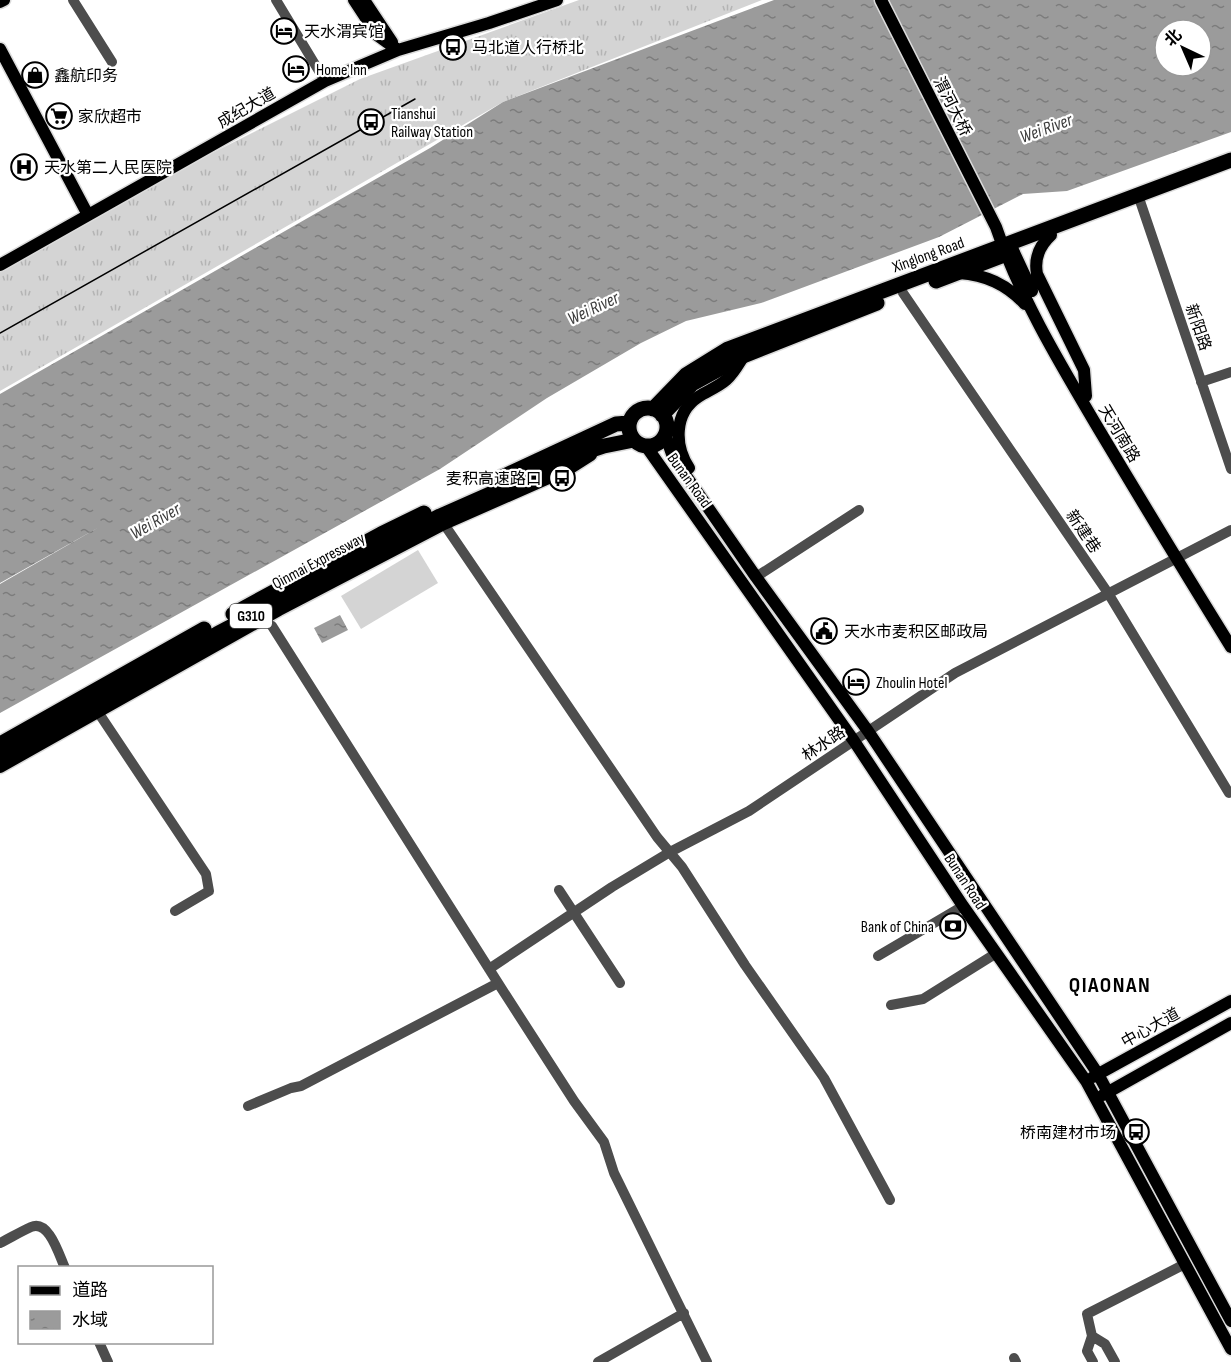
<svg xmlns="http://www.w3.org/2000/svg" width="1231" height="1362" font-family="'Sofia Sans Condensed','Noto Sans SC',sans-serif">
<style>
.grass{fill:url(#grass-tufts)}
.garden{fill:#d4d4d4}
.water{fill:url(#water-ripples);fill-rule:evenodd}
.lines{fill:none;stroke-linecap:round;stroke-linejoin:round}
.major-casing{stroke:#dbdbdb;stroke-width:15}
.highway-casing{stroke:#dbdbdb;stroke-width:18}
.minor{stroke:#4d4d4d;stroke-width:10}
.major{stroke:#000;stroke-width:12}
.highway{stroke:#000;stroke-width:15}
.tram{stroke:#000;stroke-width:1.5}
.labels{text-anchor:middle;stroke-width:4.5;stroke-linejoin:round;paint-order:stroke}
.shield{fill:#fff;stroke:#4c4c4c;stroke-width:1.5}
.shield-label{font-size:15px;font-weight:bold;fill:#000}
.poi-label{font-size:16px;fill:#000;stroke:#fff;text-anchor:start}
.street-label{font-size:16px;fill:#000;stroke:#fff}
.water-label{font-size:18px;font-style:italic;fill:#3c3c3c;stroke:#fff}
.district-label{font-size:22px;font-weight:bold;letter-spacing:1.5px;fill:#000;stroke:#fff}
</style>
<defs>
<pattern id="grass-tufts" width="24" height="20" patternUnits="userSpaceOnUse" patternTransform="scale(1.5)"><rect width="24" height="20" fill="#d4d4d4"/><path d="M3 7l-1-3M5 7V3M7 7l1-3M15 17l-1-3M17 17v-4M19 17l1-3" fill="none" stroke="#b4b4b4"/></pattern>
<pattern id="water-ripples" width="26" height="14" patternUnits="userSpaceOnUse" patternTransform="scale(1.5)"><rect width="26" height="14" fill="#9b9b9b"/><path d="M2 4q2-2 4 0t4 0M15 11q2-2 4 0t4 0" fill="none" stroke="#7c7c7c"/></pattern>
</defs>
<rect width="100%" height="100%" fill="#fff"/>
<path class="grass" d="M579,0H762L503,102L0,391V266L88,215L360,79Z"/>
<path class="garden" d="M418,550L438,583L361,629L341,596Z"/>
<path class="water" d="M774,0H1231V132L1067,191L1023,194L939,237L761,303L686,321L641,343L547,398L440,469L0,713V584L101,526L0,583V394L430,148L503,102ZM1165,30H1201V66H1165Z
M340,615L348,630L322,643L314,628Z"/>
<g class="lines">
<g class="major-casing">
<path id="major" d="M354,0L377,35L398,50
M364,0L392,42
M881,0L996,227C1021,300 1062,367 1101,433C1144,505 1187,576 1231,647
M0,2L4,0
M0,49L88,215
M1051,235C1039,246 1034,258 1037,274L1084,370L1086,396
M1010,244L1032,291
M0,265L325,81L398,50L489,23L557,0
M959,273C986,275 1006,284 1025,304
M665,434L673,457L756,577L868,731L1098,1074L1231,1321
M646,446L854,741L963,906L1086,1081L1231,1349
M689,468C674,445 674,413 698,397C707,391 718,387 726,380C733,374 738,365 743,357
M0,767L279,610L444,524L569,469L591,455
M1093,1077L1231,1001
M1103,1095L1231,1023"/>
</g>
<g class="highway-casing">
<path id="highway" d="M936,281L1012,252
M629 427a19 19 0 1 1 38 0a19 19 0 1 1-38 0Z
M653,409L686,375L728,349L1231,160
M662,415L692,384L743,356L877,303
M500,478L616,424L629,423
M233,614L381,534L424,513
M0,744L204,629
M0,757L217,634L440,516L583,453L604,446L634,440"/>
</g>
<path class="minor" d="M73,0L112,62
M276,0L325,81
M1138,195L1231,469
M903,293L1108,593L1229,793
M1201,382L1231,372
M444,524L657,837L682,867L745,965L824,1078L890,1200
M756,577L859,510
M272,626L498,983L574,1101L604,1142L614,1173L707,1362
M98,712L206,874L209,891L175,911
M559,890L620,983
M878,956L963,906
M489,969L612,887L670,852L749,811L955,673L1231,530
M891,1005L923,999L995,954
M248,1106L291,1088L301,1086L498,983
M0,1243C10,1238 20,1232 31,1227C49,1219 59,1255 65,1268
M1092,1336L1105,1344L1115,1362
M99,1342L108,1362
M1014,1358L1016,1362
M598,1362L684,1313
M1093,1362L1087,1351L1092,1336L1087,1314L1185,1264"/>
<use href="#major" class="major"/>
<use href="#highway" class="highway"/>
<path class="tram" d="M0,333L415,99"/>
</g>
<defs>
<g id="hotel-ring" transform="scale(1.35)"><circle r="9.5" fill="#fff" stroke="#000" stroke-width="1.5"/><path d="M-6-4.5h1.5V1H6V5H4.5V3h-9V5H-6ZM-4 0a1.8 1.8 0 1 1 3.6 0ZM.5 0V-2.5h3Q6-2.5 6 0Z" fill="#000"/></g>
<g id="bus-ring" transform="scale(1.35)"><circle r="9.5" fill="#fff" stroke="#000" stroke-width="1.5"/><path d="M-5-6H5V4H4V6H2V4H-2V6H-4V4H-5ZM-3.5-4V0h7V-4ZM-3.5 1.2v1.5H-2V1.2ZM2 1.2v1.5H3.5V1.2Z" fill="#000"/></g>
<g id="shop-ring" transform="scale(1.35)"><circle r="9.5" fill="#fff" stroke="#000" stroke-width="1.5"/><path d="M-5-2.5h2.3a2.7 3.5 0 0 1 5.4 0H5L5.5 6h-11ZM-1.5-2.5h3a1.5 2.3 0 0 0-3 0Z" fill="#000"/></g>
<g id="supermarket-ring" transform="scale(1.35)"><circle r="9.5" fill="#fff" stroke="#000" stroke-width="1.5"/><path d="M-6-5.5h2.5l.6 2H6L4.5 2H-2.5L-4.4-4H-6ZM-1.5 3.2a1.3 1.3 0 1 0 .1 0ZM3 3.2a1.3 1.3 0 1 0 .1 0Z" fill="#000"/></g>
<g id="hospital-ring" transform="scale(1.35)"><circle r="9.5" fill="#fff" stroke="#000" stroke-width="1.5"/><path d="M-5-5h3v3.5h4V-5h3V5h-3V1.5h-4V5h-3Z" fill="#000"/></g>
<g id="civic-ring" transform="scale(1.35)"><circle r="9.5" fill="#fff" stroke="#000" stroke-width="1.5"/><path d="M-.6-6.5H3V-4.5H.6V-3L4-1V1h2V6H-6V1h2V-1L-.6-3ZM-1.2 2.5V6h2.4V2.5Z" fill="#000"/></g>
<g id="bank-ring" transform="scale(1.35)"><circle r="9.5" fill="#fff" stroke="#000" stroke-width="1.5"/><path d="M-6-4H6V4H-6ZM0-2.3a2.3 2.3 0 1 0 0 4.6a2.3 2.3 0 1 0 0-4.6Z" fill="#000"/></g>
</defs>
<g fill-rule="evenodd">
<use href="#hotel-ring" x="284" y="31"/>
<use href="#bus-ring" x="453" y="47"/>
<use href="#hotel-ring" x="296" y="69"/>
<use href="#shop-ring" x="35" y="75"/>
<use href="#supermarket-ring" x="59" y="116"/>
<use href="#bus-ring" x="371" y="122"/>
<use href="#hospital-ring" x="24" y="167"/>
<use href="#bus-ring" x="562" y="478"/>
<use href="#civic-ring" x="824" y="631"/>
<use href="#hotel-ring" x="856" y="682"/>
<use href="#bank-ring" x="953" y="926"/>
<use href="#bus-ring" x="1136" y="1132"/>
</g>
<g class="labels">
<rect class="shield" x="230" y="604" width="42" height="24" rx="4.5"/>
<g class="shield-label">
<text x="251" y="621">G310</text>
</g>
<g class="poi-label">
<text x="304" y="37">天水渭宾馆</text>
<text x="472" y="53">马北道人行桥北</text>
<text x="316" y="75">Home Inn</text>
<text x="54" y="81">鑫航印务</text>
<text x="391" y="119">Tianshui<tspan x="391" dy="18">Railway Station</tspan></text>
<text x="78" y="122">家欣超市</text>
<text x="44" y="173">天水第二人民医院</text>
<text x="542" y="484" text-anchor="end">麦积高速路口</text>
<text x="844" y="637">天水市麦积区邮政局</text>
<text x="876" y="688">Zhoulin Hotel</text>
<text x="934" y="932" text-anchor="end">Bank of China</text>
<text x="1116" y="1138" text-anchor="end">桥南建材市场</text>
</g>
<g class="street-label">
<text transform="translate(953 106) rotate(63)" y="6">渭河大桥</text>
<text transform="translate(246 107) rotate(-30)" y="6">成纪大道</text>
<text transform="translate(928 254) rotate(-20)" y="6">Xinglong Road</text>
<text transform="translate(1199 327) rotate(71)" y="6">新阳路</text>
<text transform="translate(1120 433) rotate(59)" y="6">天河南路</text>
<text transform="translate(690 480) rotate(54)" y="6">Bunan Road</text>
<text transform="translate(1084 531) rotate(56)" y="6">新建巷</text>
<text transform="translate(318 560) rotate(-28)" y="6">Qinmai Expressway</text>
<text transform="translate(823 743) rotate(-34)" y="6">林水路</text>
<text transform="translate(966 881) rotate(57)" y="6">Bunan Road</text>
<text transform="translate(1150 1027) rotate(-29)" y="6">中心大道</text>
</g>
<g class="water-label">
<text transform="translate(1046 128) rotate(-20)" y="6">Wei River</text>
<text transform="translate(593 308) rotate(-25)" y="6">Wei River</text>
<text transform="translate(155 521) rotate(-30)" y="6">Wei River</text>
</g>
<g class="district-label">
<text x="1110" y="992">QIAONAN</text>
</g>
</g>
<rect x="18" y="1266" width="195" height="78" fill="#ffffff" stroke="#999999" stroke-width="1.5"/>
<rect x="30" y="1286" width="30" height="9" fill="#000000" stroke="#999999" stroke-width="1.5"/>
<text x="72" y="1296" font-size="18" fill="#000000">道路</text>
<rect x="30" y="1311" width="30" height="18" fill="url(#water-ripples)" stroke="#999999" stroke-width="1.5"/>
<text x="72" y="1326" font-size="18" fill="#000000">水域</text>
<g transform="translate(1183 48) rotate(316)"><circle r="28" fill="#ffffff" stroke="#999999" stroke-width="1.5"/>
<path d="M0-4.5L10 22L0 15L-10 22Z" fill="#000000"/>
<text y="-9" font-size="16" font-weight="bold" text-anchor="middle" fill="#000000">北</text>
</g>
</svg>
